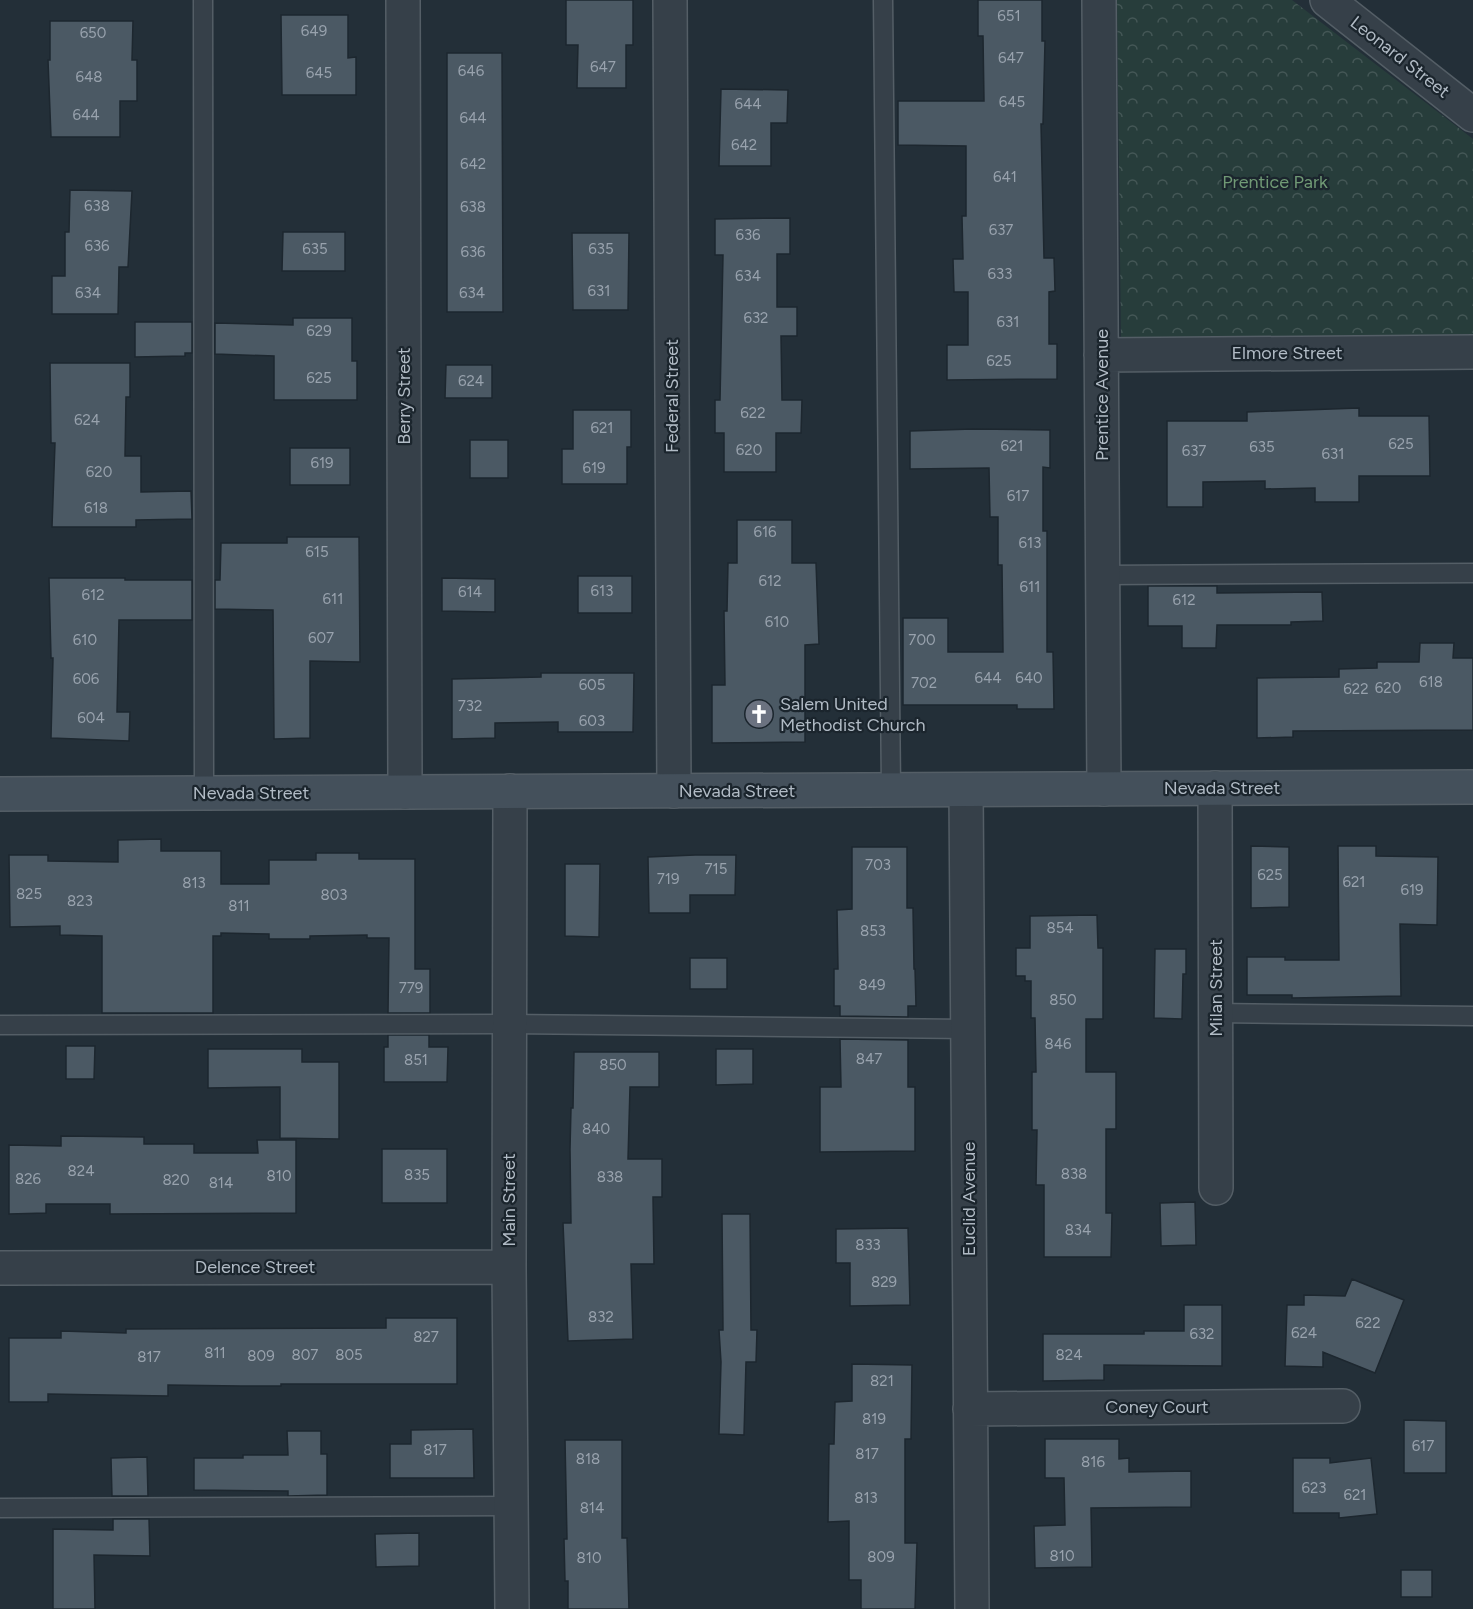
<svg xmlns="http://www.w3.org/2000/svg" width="1473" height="1609" font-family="Figtree,sans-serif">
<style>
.park{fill:url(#park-crowns)}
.building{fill:#4b5964;stroke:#1d272f;stroke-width:1.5}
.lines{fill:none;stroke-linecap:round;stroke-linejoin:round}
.lane-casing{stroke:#545e66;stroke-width:21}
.street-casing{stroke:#545e66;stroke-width:36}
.secondary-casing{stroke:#545e66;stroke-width:36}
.lane{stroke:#364049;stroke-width:18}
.street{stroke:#364049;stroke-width:33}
.secondary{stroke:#44505b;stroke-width:33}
.labels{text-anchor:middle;stroke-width:4.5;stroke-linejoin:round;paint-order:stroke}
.number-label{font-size:15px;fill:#98a2ad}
.street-label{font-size:18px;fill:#b1bbc5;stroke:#1b252d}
.park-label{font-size:18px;fill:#709975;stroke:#1b252d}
.poi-label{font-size:18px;fill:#b1bbc5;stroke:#1b252d;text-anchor:start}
</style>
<defs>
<pattern id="park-crowns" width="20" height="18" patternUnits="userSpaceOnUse" patternTransform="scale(1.5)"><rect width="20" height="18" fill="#273d3b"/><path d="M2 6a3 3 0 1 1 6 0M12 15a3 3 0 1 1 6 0" fill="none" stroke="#445756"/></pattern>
</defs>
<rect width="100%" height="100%" fill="#232f38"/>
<path class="park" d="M1117,0H1292L1473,139V337L1121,338Z"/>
<path class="building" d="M566,0H633V45H626V88H577L578,45H566Z
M978,0H1042V41H1045L1043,124H1041L1044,258H1054L1055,291L1049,292V344H1057V379L947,380V345H968V292H954L953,259H963L962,216H966V146L898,145V101H984L983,36H978Z
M281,15H348V58L356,57V95H282Z
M50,21H133L132,60H137V101H120V137H51L48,60H50Z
M447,53H502L503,312H447Z
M721,89L788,90L787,123H771V166H719Z
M70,190L132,191L128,267H119L118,314H52V276H65V232H69Z
M790,218V254H777V307H797V336H781L782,400H802L801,433H776V472H724V433H715V400H720L723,255H715V219Z
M283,232H345V271H282Z
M572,233H629L628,310H573Z
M293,318H352V361H357V400H274V356L215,354V323L293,325Z
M135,322H192V353H185V356L135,357Z
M50,363H130V397H126L125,456H141V492L191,491L192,519L136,520V527H52L55,443H51Z
M446,365H492V398H445Z
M1359,408V416H1429L1430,476H1359V502H1315V488L1265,489V481L1203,482V507H1167V421H1247V412Z
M573,410H631V447H627V484H562V449H573Z
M973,429L1050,430V468L1043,467V531H1047V652H1053L1054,709H1017V705H903V618H948V652H1003L1002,565H998V517H990L989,468L910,469V431Z
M470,440H508V478H470Z
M290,448H350V485H290Z
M737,520H792V563H816L819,644L805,645V742L712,743V685H725L724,611H727L728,563H737Z
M287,537H359L360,662L310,661V738L274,739L273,610L215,609V580H220L221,543H287Z
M578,576H632V613H578Z
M49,578H125V580H192V620H119L117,712H130L129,741L51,738L53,658H51Z
M442,578L495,579V612L442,611Z
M1148,586H1217V593L1322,592L1323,621L1291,622V625H1217L1216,648H1182V626H1148Z
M1420,643H1454L1453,658H1473V730L1293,731V737L1257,738V678L1339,677V669L1377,668V662H1419Z
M541,673H634L633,732H558V722L495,723V738L452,739V679L541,677Z
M161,839V851H221V884H269V860H316V853H359V859H415V969H430V1013H388L389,938H367V935L310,936V939H269V934L221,933V936H213V1013H102V936L60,935V926L10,927L9,855H48V861L118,862V840Z
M1251,846L1289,847V907L1251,908Z
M1338,846H1376V856L1438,857L1437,925L1400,924L1401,996L1292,998V995H1247V957H1285V960H1339Z
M852,847H907V908H913L914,969H915L916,1006H908V1017L840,1016V1006H834V969H838L837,910L852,909Z
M695,855H736L735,895H690V913H649L648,857Z
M565,864H600L599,937L565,936Z
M1097,915L1098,948H1103V1019H1086V1072H1116V1129H1106V1213H1112L1111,1257H1044V1185H1036L1037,1130H1032V1072H1036L1035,1018H1031V981H1025V976H1016V948H1030V916Z
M1155,949H1186V974H1183L1182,1019L1154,1018Z
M690,958H727V989H690Z
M388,1035H429V1047H448L447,1082H384V1047H388Z
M840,1039L908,1040V1087H915V1151L820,1152V1087H841Z
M66,1046H95L94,1079H66Z
M208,1049H302V1062H339V1139L280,1138V1087L208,1088Z
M716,1049H753V1084L716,1085Z
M574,1052H659V1087H630L628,1159H662V1197H653L654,1264H631L633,1339L568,1341L563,1223H571L570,1149L571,1108H573Z
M61,1136L144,1137V1144H194V1153H258L257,1140H296V1213L110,1214V1204H46V1213L9,1214V1145L61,1146Z
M382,1149H447V1203H382Z
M1195,1202L1196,1245L1161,1246L1160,1203Z
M722,1214H750L751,1330H757L756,1362H746L744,1435L719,1434L721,1362L719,1330H723Z
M908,1228L910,1305L850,1306V1263H836V1229Z
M1352,1279L1404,1300L1375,1373L1323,1352V1367L1285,1366L1287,1305H1304V1295L1345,1296Z
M1184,1305H1222V1366L1104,1365V1380L1043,1381V1334H1144V1331H1184Z
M386,1318H457V1384H281V1386H241L168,1385V1396L48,1394V1402H9V1338H61V1331L126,1333V1329L386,1328Z
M852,1364L912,1365L911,1439H905V1543H917L915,1609H861V1580H849V1521L828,1522L829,1444H834L835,1402L852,1401Z
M1404,1420L1446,1421V1473H1404Z
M473,1429L474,1478H390V1444H411V1430Z
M287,1431H321V1454H327V1495L288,1496V1491L194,1490V1458H243V1455H288Z
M1045,1439H1119V1459L1129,1458V1472L1191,1471V1507L1091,1508L1092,1567L1035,1568L1034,1526L1065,1525L1064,1478H1045Z
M565,1440H622V1538H627L629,1609H568V1581H565L564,1539H567Z
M147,1457L148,1496H112L111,1458Z
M1293,1458H1330V1463L1371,1458L1377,1514L1339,1518V1513H1293Z
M113,1519H149L150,1556L94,1555L95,1609H53V1529L113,1530Z
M419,1533V1566L376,1567L375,1534Z
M1401,1570H1432V1597H1401Z"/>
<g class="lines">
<g class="lane-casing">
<path id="lane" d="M203,0L204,793
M883,0L891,790
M1103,575L1473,573
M1216,1013L1473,1016
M0,1025L509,1024L968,1029
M0,1508L511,1506"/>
</g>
<g class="street-casing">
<path id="street" d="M403,0L405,792
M670,0L674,791
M1099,0L1104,789
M1327,0L1473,115
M1101,355L1473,352
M1215,788L1216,1188
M966,790L972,1609
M510,791L509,1267L512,1609
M0,1268L509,1267
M970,1409L1343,1406"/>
</g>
<g class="secondary-casing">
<path id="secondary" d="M0,794L1473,787"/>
</g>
<use href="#lane" class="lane"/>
<use href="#street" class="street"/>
<use href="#secondary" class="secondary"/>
</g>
<defs>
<g id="church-disc" transform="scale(1.5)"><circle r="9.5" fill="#6b7280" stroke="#1b252d"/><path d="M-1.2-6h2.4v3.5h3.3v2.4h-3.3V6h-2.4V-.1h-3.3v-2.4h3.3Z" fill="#fff"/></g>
</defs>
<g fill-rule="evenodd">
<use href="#church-disc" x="759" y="714"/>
</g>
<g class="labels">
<g class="number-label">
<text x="1009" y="21">651</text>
<text x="314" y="36">649</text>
<text x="93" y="38">650</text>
<text x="1011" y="63">647</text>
<text x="603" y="72">647</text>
<text x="471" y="76">646</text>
<text x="319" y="78">645</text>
<text x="89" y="82">648</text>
<text x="1012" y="107">645</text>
<text x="748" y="109">644</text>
<text x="86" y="120">644</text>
<text x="473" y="123">644</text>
<text x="744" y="150">642</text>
<text x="473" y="169">642</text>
<text x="1005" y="182">641</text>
<text x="97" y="211">638</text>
<text x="473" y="212">638</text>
<text x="1001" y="235">637</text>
<text x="748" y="240">636</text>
<text x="97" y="251">636</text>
<text x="315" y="254">635</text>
<text x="601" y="254">635</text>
<text x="473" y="257">636</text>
<text x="1000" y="279">633</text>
<text x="748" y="281">634</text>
<text x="599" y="296">631</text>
<text x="88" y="298">634</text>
<text x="472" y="298">634</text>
<text x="756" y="323">632</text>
<text x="1008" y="327">631</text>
<text x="319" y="336">629</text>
<text x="999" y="366">625</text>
<text x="319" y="383">625</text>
<text x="471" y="386">624</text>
<text x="753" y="418">622</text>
<text x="87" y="425">624</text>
<text x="602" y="433">621</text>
<text x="1401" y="449">625</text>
<text x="1012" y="451">621</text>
<text x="1262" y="452">635</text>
<text x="749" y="455">620</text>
<text x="1194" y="456">637</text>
<text x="1333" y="459">631</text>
<text x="322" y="468">619</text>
<text x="594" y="473">619</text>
<text x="99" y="477">620</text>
<text x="1018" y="501">617</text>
<text x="96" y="513">618</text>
<text x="765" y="537">616</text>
<text x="1030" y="548">613</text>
<text x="317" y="557">615</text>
<text x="770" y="586">612</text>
<text x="1030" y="592">611</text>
<text x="602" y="596">613</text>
<text x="470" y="597">614</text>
<text x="93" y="600">612</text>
<text x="333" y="604">611</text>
<text x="1184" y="605">612</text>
<text x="777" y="627">610</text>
<text x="321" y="643">607</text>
<text x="85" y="645">610</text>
<text x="922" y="645">700</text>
<text x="988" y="683">644</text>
<text x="1029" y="683">640</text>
<text x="86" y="684">606</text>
<text x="1431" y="687">618</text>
<text x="924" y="688">702</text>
<text x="592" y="690">605</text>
<text x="1388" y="693">620</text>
<text x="1356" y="694">622</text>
<text x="470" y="711">732</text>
<text x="91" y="723">604</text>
<text x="592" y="726">603</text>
<text x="878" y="870">703</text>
<text x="716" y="874">715</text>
<text x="1270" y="880">625</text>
<text x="668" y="884">719</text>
<text x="1354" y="887">621</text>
<text x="194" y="888">813</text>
<text x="1412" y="895">619</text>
<text x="29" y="899">825</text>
<text x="334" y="900">803</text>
<text x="80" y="906">823</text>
<text x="239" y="911">811</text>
<text x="1060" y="933">854</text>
<text x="873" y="936">853</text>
<text x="872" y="990">849</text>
<text x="411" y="993">779</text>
<text x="1063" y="1005">850</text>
<text x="1058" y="1049">846</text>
<text x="869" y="1064">847</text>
<text x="416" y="1065">851</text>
<text x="613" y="1070">850</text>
<text x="596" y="1134">840</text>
<text x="81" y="1176">824</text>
<text x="1074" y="1179">838</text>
<text x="417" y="1180">835</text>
<text x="279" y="1181">810</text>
<text x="610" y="1182">838</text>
<text x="28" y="1184">826</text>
<text x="176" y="1185">820</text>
<text x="221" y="1188">814</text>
<text x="1078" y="1235">834</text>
<text x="868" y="1250">833</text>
<text x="884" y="1287">829</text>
<text x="601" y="1322">832</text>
<text x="1368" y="1328">622</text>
<text x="1304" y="1338">624</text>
<text x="1202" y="1339">632</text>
<text x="426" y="1342">827</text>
<text x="215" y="1358">811</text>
<text x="305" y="1360">807</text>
<text x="349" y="1360">805</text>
<text x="1069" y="1360">824</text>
<text x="261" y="1361">809</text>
<text x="149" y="1362">817</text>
<text x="882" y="1386">821</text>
<text x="874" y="1424">819</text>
<text x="1423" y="1451">617</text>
<text x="435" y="1455">817</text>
<text x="867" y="1459">817</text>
<text x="588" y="1464">818</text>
<text x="1093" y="1467">816</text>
<text x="1314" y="1493">623</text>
<text x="1355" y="1500">621</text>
<text x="866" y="1503">813</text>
<text x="592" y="1513">814</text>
<text x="1062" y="1561">810</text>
<text x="881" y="1562">809</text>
<text x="589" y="1563">810</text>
</g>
<g class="street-label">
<text transform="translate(1400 57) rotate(38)" y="6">Leonard Street</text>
<text x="1287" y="359">Elmore Street</text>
<text transform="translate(1102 395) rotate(-90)" y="6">Prentice Avenue</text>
<text transform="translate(404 396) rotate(-90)" y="6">Berry Street</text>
<text transform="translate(672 396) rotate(-90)" y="6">Federal Street</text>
<text x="1222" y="794">Nevada Street</text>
<text x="737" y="797">Nevada Street</text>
<text x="251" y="799">Nevada Street</text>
<text transform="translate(1216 988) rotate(-90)" y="6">Milan Street</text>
<text transform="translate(969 1199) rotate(-90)" y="6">Euclid Avenue</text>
<text transform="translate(509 1200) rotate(-90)" y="6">Main Street</text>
<text x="255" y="1273">Delence Street</text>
<text x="1157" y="1413">Coney Court</text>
</g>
<g class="park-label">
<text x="1275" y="188">Prentice Park</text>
</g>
<g class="poi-label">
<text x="780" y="710">Salem United<tspan x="780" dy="21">Methodist Church</tspan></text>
</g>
</g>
</svg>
